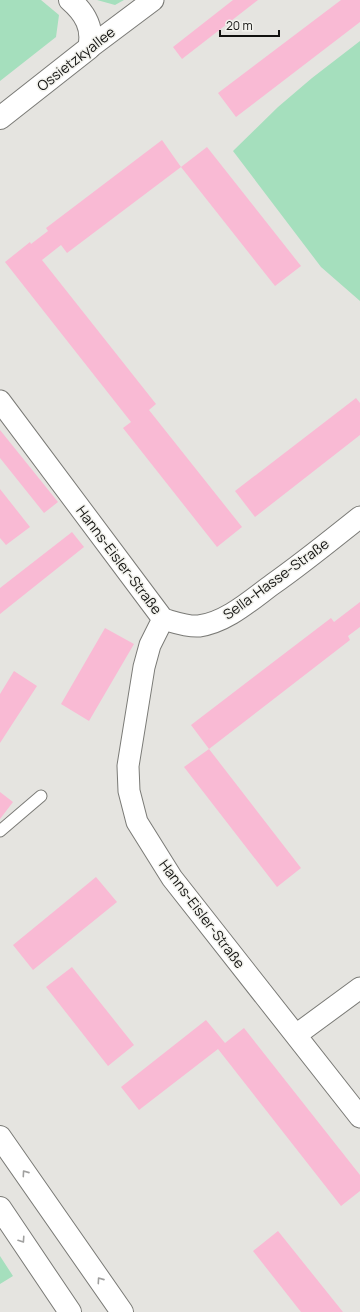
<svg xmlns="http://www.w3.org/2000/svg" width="360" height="1312" font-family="Manrope,sans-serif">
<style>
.green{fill:#a5dfbd}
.building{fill:#f9bad4}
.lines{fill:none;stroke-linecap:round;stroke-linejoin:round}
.lane-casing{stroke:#7a7a76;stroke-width:13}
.street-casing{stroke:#7a7a76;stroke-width:23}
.secondary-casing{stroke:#7a7a76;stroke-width:24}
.lane{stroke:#fff;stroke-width:11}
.street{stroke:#fff;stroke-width:21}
.secondary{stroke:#fff;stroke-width:22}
.oneway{stroke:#a0a09f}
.labels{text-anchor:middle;stroke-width:3;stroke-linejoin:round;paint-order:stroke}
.street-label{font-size:14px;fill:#11110f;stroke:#f2f2ed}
</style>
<rect width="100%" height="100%" fill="#e5e4e0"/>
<path class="green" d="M0,0H41L59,15L56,37L0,81Z
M97,0H124L115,5Z
M360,41V301L321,267L233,151L278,107L312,78Z
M0,1256L13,1276L0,1284Z"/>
<path class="building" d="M233,0H258L182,59L173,47Z
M341,0H360V22L236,117L218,93Z
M162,140L181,167L67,253L61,245L42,260L156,404L149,410L242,527L217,547L123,428L131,422L5,262L30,242L31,244L48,231L46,228Z
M207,147L301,266L275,286L181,167Z
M356,398L360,403V435L255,517L235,491Z
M0,430L58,502L44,513L0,458Z
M0,489L30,527L6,545L0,538Z
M72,532L84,547L0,614V588Z
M360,602V627L348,636L350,640L209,749L191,725L331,618L334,622Z
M105,628L134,644L89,721L61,704Z
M14,671L37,686L0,743V694Z
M209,749L301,868L277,887L184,767Z
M0,792L13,802L0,819Z
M96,877L117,902L33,970L13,945Z
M72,967L134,1045L108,1066L46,987Z
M206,1020L225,1043L244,1028L360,1175V1191L341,1206L218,1049L139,1110L121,1087Z
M278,1231L343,1312H301L253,1251Z"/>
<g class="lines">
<g class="lane-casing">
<path id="lane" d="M0,831L41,796"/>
</g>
<g class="street-casing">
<path id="street" d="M89,48L153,0
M0,401L163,619L150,645L144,667L128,766L129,791L137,822L172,878L360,1117
M163,619C174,622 187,627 199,626C227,622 251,600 273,584C303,563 331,540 360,517
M296,1035L360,988"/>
</g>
<g class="secondary-casing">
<path id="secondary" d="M0,118L89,48C94,28 85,13 70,0
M0,1137L122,1312
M0,1208L70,1312"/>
</g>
<use href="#lane" class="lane"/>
<use href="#street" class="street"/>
<use href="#secondary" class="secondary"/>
</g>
<defs><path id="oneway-chevron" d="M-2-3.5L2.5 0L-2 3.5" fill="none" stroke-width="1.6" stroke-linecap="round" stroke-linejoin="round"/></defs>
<g class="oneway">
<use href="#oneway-chevron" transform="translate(25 1173) rotate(-125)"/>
<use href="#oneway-chevron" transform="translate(22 1240) rotate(56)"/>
<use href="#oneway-chevron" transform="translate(100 1280) rotate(-125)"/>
</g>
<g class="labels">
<g class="street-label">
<text transform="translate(76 59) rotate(-38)" y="5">Ossietzkyallee</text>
<text transform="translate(119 560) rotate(53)" y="5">Hanns-Eisler-Straße</text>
<text transform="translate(276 579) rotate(-36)" y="5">Sella-Hasse-Straße</text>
<text transform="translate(202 914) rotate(53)" y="5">Hanns-Eisler-Straße</text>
</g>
</g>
<path d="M220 30v6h59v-6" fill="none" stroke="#11110f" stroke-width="2"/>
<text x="226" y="30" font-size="12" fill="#11110f" stroke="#f2f2ed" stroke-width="3" paint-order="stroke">20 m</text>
</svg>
